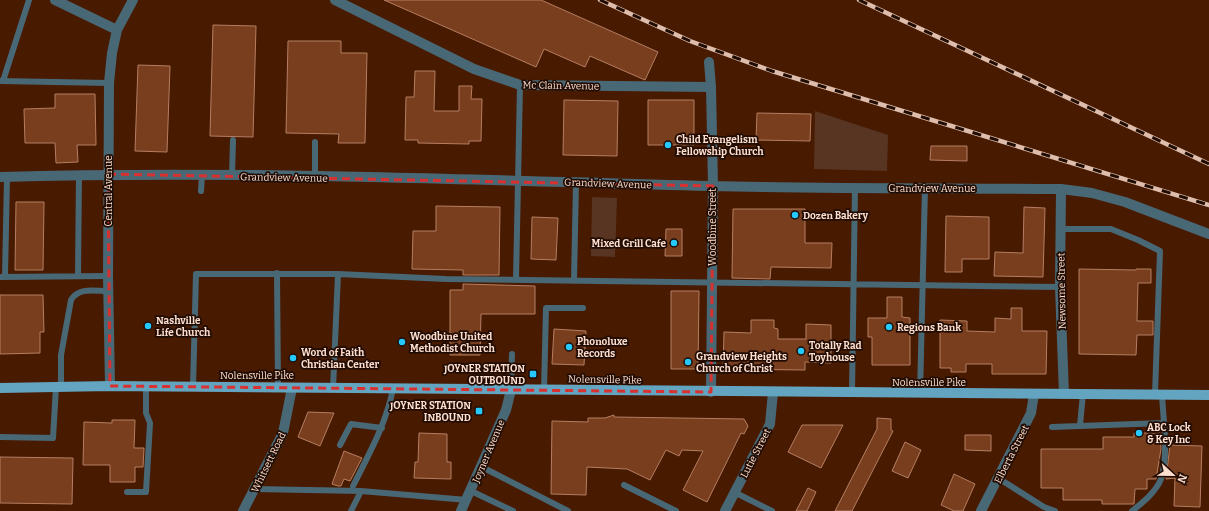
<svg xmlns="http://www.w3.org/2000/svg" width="1209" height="511" font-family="Bitter,serif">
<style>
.green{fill:#583523}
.building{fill:#783e1e;stroke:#b57e62}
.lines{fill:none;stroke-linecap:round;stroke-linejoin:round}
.lane{stroke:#496875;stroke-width:6}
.street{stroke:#496875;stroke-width:10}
.primary{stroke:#63a5c1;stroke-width:10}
.rail-casing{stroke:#debdac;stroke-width:4.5}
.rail{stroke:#200c03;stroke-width:3;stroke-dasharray:9;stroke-linecap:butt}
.marked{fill:none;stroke:#d83130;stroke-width:3;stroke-dasharray:8 5;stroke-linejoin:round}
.poi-dot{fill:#26c9fe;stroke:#200c03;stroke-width:1.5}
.labels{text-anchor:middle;stroke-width:3.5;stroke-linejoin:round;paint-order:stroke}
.street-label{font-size:10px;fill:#fddecf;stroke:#200c03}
.poi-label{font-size:10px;font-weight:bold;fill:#fddecf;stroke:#200c03;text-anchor:start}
</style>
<rect width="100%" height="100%" fill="#481a00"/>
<path class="green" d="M815,111L888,135L887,171L814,169Z
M592,197L617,198L615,257L591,256Z"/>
<path class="building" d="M384,0H541L658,52L645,80L590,56L585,67L544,49L536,67Z
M213,25L256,26L253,137L210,136Z
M288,41H341V53H367L365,143H338L339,134L286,133Z
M138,65L170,66L167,152L135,151Z
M415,71H435L434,111H459V86H472L471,99H482L481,141H469V144L418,143V140H405L406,97H414Z
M55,94H95L96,145H77L78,162L56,163L55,143H25L24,109L55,108Z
M564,100L618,101L617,156L563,155Z
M648,100H694V145H648Z
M757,113L811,114L810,141L756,140Z
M931,146H967V161L930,160Z
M16,202H44L43,270H15Z
M436,206L500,207L499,275H463V270L412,269L413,231H436Z
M1024,207L1045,208L1043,277L994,276L995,252L1023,253Z
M733,209H805V243H832L831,268L771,267L770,279L732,278Z
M946,216L989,217V259H962V272H945Z
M532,217L558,218L556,260L531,259Z
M666,229H682V256H665Z
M1079,269L1136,270V269H1151V283H1138L1137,321H1153V335H1137L1136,355L1079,354Z
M463,284L535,286V314H481L480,355H450V290H463Z
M671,291H699L698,369H671Z
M0,295H43L44,332H40V353L0,354Z
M887,297H902V317L910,318V365H872V337H868V318H887Z
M1011,308H1022V331H1047L1046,374H992V364H966V372H951V368H940V320L967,321V331L995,332V318L1011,319Z
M751,320H774V328L778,329V339H806V324L831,325V363L805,362V370L723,369L724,332L751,333Z
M554,329L586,331L584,365L552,364Z
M308,412L334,413L320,446L298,437Z
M614,415V417L744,419L748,426L744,434L741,433L707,502L683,490L703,451L682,450L679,456L666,450L650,480L627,469L587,467L586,495L551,494L552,421L588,422V418H605Z
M877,418L891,419V430L893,431L852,511H835L877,429Z
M112,420H135L134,448H144L143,467H135V482H110V465H83L84,422L112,423Z
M802,425H843L821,468L788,452Z
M419,433L447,434V462H451V479L414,478L415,462H418Z
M1134,433H1160L1161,449L1156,479H1147V489H1135L1134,504H1102V500H1063V488H1041V449H1103V437H1134Z
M965,435H991V451L965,450Z
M905,442L921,450L908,478L892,471Z
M1170,445L1202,446L1200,507L1174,506L1175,478L1166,479Z
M344,451L362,458L350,481L344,479L341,486H338L332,484Z
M0,457L73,458L72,504L0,503Z
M954,474L975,484L963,511H954L941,505Z
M808,488L816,492L807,511H796Z"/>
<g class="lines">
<path class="lane" d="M0,81L109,83
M3,81L29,0
M232,176L233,140
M315,177V142
M201,191L202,175
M1061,229H1111L1138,240L1160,251L1155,394
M277,273L278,388
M78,276L79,175
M0,277L108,276
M5,277L7,177
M516,280L520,85
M574,281L576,182
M61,387V355L71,300C79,287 94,291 108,291
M193,387L196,274H338L446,279L1060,287
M333,388L338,274
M511,390L512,354
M544,391L546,308H583
M852,393L855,187
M920,394L925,188
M1080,425L1083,394
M1052,427L1163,423
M0,437L53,438L56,387
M340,445L351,424L382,428
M482,467L568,511
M998,478L1044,507L1055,511
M624,485L676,511
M353,486C369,454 386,424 393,389
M255,489L361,491L467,500
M471,491L513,511
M127,492H146L150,423L146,413V387
M734,492L772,511
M351,511L361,491
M1132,511C1142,503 1156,492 1161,479C1169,457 1163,418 1162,394"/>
<path class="street" d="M55,0L117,30
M335,0L474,69L520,85L711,87
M709,62L711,87L713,186L711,392
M0,177C236,170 473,180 709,186C826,189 944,188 1061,189L1092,193L1125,202L1209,234
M1061,189L1060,287L1064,394
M110,386L108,276L109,83L112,53L117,30L133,0
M243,511L283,433L292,388
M461,511L506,410L511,390
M725,511L770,424L773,392
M981,511L1031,413L1034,394"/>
<path class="primary" d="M0,388L110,386L1209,395"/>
<g class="rail-casing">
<path id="rail" d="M600,0L690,41L772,71L1209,205
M859,0L1209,164"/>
</g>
<use href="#rail" class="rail"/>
</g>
<path class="marked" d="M108,174L713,186L711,392L110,386Z"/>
<g class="poi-dot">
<circle cx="668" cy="145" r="4"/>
<circle cx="795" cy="215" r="4"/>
<circle cx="674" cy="243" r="4"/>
<circle cx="148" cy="326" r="4"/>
<circle cx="889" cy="327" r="4"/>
<circle cx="402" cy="342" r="4"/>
<circle cx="569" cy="347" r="4"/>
<circle cx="801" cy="351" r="4"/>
<circle cx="293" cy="358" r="4"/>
<circle cx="688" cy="362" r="4"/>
<rect x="529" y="370" width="8" height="8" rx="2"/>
<rect x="475" y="407" width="8" height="8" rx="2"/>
<circle cx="1139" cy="433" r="4"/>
</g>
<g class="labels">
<g class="street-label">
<text transform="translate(561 85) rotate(1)" y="4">Mc Clain Avenue</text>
<text transform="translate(284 177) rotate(1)" y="4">Grandview Avenue</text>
<text transform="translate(608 183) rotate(2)" y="4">Grandview Avenue</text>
<text x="932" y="192">Grandview Avenue</text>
<text transform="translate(108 191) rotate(-90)" y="4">Central Avenue</text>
<text transform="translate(712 227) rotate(-90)" y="4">Woodbine Street</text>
<text transform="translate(1061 291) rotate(-91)" y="4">Newsome Street</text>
<text x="257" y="379">Nolensville Pike</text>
<text transform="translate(605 379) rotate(1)" y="4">Nolensville Pike</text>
<text x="929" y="386">Nolensville Pike</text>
<text transform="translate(488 451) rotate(-67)" y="4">Joyner Avenue</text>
<text transform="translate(755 453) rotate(-63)" y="4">Lutie Street</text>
<text transform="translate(1011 454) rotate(-63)" y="4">Elberta Street</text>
<text transform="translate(268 462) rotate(-64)" y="4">Whitsett Road</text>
</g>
<g class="poi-label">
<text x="676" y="143">Child Evangelism<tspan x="676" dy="12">Fellowship Church</tspan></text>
<text x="803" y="219">Dozen Bakery</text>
<text x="666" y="247" text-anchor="end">Mixed Grill Cafe</text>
<text x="156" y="324">Nashville<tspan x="156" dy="12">Life Church</tspan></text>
<text x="897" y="331">Regions Bank</text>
<text x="410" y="340">Woodbine United<tspan x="410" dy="12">Methodist Church</tspan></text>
<text x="577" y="345">Phonoluxe<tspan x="577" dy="12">Records</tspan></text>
<text x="809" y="349">Totally Rad<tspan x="809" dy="12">Toyhouse</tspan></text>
<text x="301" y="356">Word of Faith<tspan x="301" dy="12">Christian Center</tspan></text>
<text x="696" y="360">Grandview Heights<tspan x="696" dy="12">Church of Christ</tspan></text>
<text x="525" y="372" text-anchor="end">JOYNER STATION<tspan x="525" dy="12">OUTBOUND</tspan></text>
<text x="471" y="409" text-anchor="end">JOYNER STATION<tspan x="471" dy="12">INBOUND</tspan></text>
<text x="1147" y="431">ABC Lock<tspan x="1147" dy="12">&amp; Key Inc</tspan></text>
</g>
</g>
<g transform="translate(1173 475) rotate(112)" stroke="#200c03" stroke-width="3" paint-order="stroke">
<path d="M0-3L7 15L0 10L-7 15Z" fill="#fddecf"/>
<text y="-6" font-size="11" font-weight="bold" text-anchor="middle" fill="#fddecf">N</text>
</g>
</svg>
